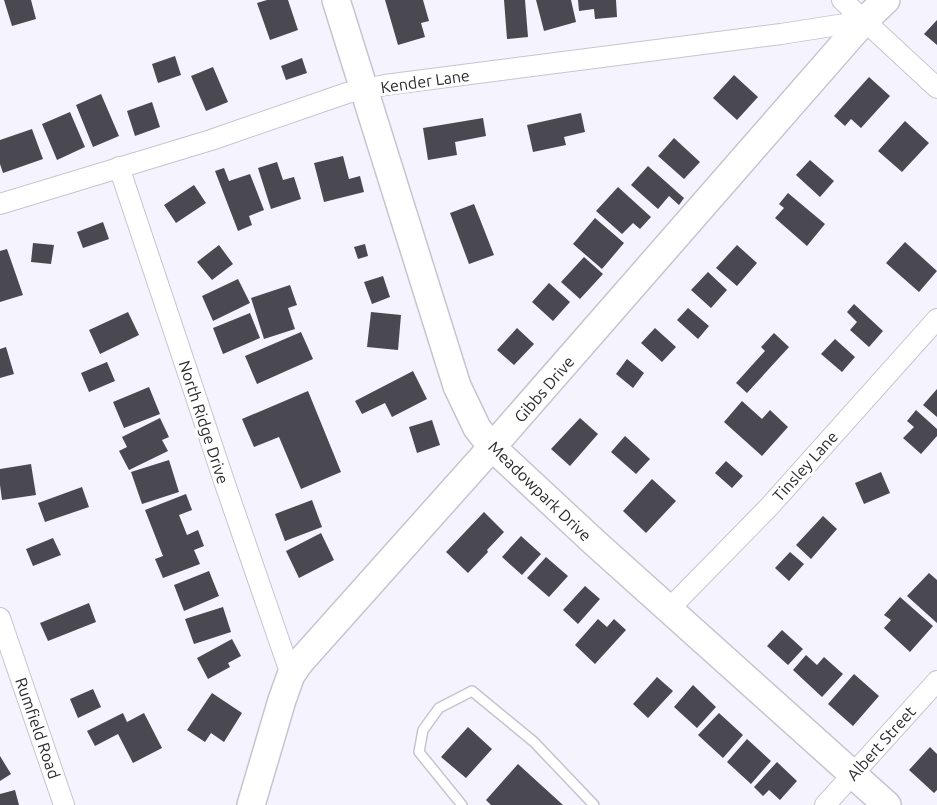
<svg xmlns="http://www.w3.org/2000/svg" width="937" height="805" font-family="Ubuntu,sans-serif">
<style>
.building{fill:#4a4952}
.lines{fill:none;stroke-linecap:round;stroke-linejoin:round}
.lane-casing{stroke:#c6c5cf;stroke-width:12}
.street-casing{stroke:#c6c5cf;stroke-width:22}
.secondary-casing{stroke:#c6c5cf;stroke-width:30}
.lane{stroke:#fff;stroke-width:9}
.street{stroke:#fff;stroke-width:20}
.secondary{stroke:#fff;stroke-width:27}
.labels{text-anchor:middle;stroke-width:6;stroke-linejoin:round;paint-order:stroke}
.street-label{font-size:16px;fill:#2a2a2e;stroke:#fff}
</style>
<rect width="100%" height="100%" fill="#f4f3fe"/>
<path class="building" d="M4,0H31L36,19L12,26Z
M267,0H288L298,30L270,40L257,3Z
M385,0H423L429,21L421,23L425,37L398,45Z
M504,0H525L528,37L507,39Z
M536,0H571L576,22L544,31Z
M578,0H616L617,17L595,19L594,9L579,11Z
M937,20V45L924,34Z
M175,56L181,75L158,83L152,64Z
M302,58L307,73L286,80L281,66Z
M213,67L228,102L206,111L191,76Z
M734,75L758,97L737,120L713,98Z
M869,77L890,96L861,128L851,119L845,126L834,116Z
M101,94L119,136L93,147L76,105Z
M152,102L160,127L135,136L127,111Z
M70,112L85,147L57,160L42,124Z
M581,113L585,132L564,137L566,145L533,152L527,125Z
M483,118L486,136L455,142L457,155L428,160L423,128Z
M905,121L929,143L902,172L878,151Z
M32,129L43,159L3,173L0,164V140Z
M674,138L700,162L684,179L658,156Z
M343,156L349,179L360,176L364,192L324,202L314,163Z
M810,160L834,181L820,197L796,175Z
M277,162L283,180L294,177L301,199L271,209L258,168Z
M648,166L684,198L679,205L669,196L658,209L631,185Z
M224,168L229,181L250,174L264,210L249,216L252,225L238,231L215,171Z
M194,185L206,203L176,223L164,205Z
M618,187L651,217L640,229L633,223L622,234L596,211Z
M788,193L825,224L807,246L775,218L784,208L779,204Z
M474,204L494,255L469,264L450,213Z
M595,218L624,243L602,269L573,244Z
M103,222L109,239L83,248L77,232Z
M905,242L937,271L919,292L886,263Z
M33,243L54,245L51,264L31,262Z
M365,244L368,256L358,259L354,247Z
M219,245L233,264L212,280L197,262Z
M737,245L757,263L737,286L716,268Z
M7,249L23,295L0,302V251Z
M584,257L603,274L580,299L561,282Z
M708,272L727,290L711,308L691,290Z
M383,276L390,297L372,304L364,282Z
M238,279L250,303L213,321L202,296Z
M549,283L570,302L553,321L532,302Z
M290,285L297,305L288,308L295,329L264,339L251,298Z
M854,304L883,331L869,347L850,330L857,322L847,312Z
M688,308L709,326L698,339L677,320Z
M128,312L139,335L100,354L89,330Z
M371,312L401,315L398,350L367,347Z
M250,313L260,338L223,354L213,328Z
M517,328L534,344L514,365L497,350Z
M655,328L676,347L662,362L641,343Z
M301,332L313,359L257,384L245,356Z
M774,333L789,347L747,393L736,383L765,351L761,347Z
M835,339L855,357L842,372L821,354Z
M6,347L14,374L0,378V349Z
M627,359L644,373L633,388L616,374Z
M107,362L115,381L89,392L81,373Z
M413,371L427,399L392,417L385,403L362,414L355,401Z
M149,387L160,414L124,428L113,402Z
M937,389V417L923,405Z
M308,391L341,472L301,489L279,437L254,447L242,419Z
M742,401L762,419L770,410L788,427L762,456L724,422Z
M916,410L937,429V436L921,454L903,438L914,427L907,421Z
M160,418L169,437L162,440L168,451L129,470L119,451L127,447L122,437Z
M580,418L598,434L570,466L551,449Z
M432,420L440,445L417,453L409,427Z
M625,436L650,459L636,474L611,452Z
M169,460L179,492L142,504L131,472Z
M726,461L743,476L732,488L715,473Z
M31,464L36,495L2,500L0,485V469Z
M881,472L890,493L864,504L855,483Z
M652,479L676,501L646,533L623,511Z
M82,487L89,507L45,522L38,503Z
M186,494L192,510L179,515L187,535L198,530L204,546L194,550L200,564L163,578L155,559L163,556L145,510Z
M312,500L322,527L285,541L275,514Z
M484,512L504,532L487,550L488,552L468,573L446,552Z
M823,516L837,529L811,559L796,545Z
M321,533L334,560L299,578L286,551Z
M521,536L541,554L522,575L502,557Z
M53,538L61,555L33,566L26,549Z
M790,552L804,564L789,581L775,568Z
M546,557L568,576L549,597L527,578Z
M209,571L219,596L184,611L174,585Z
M929,573L937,580V623L907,596Z
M585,586L600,599L578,624L563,610Z
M900,597L933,626L910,652L884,628L891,620L884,615Z
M89,603L96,622L48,641L40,623Z
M223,607L231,632L194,644L185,619Z
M598,619L607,627L614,619L626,630L595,664L575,645Z
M782,630L803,649L788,665L767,646Z
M232,639L241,656L228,663L230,667L208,679L197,658Z
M806,655L817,665L824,657L843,674L822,697L793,670Z
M854,674L879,696L853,726L828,704Z
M657,677L673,691L648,718L633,704Z
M693,685L716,707L697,728L674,707Z
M93,689L101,707L78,718L70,699Z
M212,693L242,713L224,742L211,733L205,742L187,730Z
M123,713L127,722L144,713L162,748L133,763L118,734L95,746L87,731Z
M719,713L743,735L723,758L698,735Z
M468,727L492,749L466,778L441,757Z
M747,739L771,761L751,784L727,762Z
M930,747L937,754V790L934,793L909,770Z
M0,756L11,774L0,781Z
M777,762L797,781L780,800L769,790L763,796L754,787Z
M518,764L563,805H491L486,800Z
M15,790L19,805H0V794Z"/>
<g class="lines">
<g class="lane-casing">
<path id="lane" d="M462,805L419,752L423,730L439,708L472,691L534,742L594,805"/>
</g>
<g class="street-casing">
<path id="street" d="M842,0L937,88
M119,167L225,484L291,675
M0,204L211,140L347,93L385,85L781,34L864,21
M669,609L769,507L937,319
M0,618L64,805
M825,805L937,681"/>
</g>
<g class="secondary-casing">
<path id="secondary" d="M336,0L457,386L477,428L492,447L594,542L887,805
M251,805L282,700L291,675L300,662L492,447L864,21L886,0"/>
</g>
<use href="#lane" class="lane"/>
<use href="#street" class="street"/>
<use href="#secondary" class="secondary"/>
</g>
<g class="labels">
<g class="street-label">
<text transform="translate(425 81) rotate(-8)" y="6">Kender Lane</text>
<text transform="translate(544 389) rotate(-49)" y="6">Gibbs Drive</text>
<text transform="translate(204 422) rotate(72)" y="6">North Ridge Drive</text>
<text transform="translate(805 466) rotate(-48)" y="6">Tinsley Lane</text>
<text transform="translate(540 491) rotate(44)" y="6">Meadowpark Drive</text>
<text transform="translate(38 728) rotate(71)" y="6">Rumfield Road</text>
<text transform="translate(881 743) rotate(-48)" y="6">Albert Street</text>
</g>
</g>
</svg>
